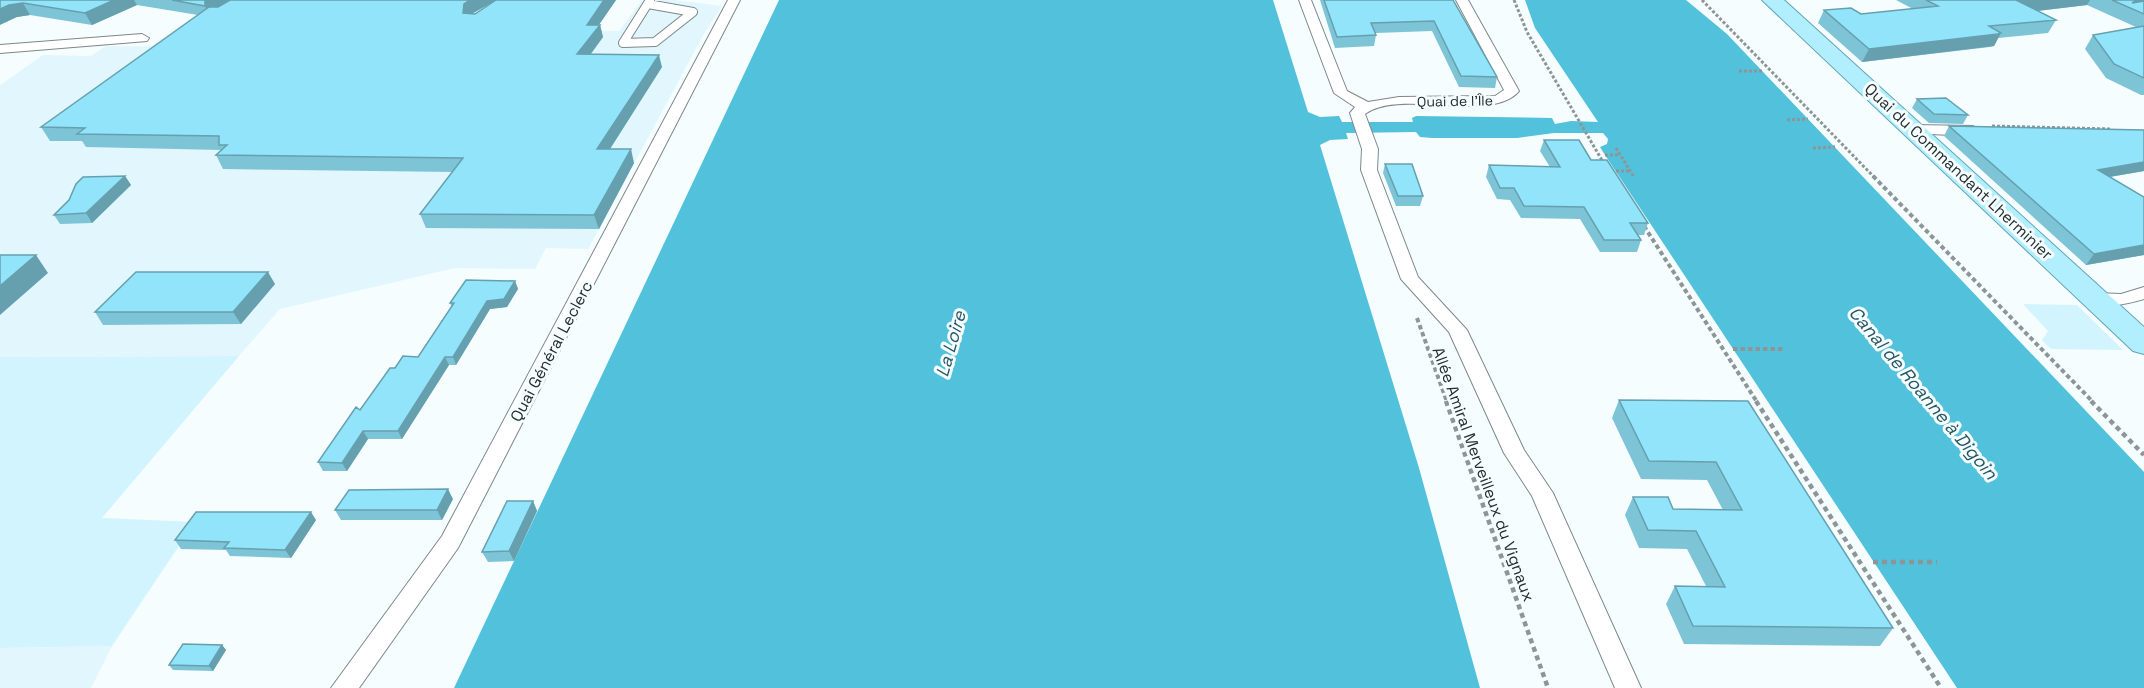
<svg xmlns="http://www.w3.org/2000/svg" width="2144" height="688" font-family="'Space Grotesk',sans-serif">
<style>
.built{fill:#e2f7fd}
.green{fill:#d2f4fe}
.water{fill:#51c1dc}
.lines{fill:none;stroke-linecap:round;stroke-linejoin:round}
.lane-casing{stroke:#7d888b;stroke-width:10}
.street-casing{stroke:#7d888b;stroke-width:2}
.primary-casing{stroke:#60a3b5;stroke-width:2}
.path-far2{stroke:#8f9597;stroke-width:3;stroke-dasharray:3 2;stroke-linecap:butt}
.path-far1{stroke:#8f9597;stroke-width:4;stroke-dasharray:4.5 3;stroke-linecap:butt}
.path{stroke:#8f9597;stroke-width:4.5;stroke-dasharray:5 4;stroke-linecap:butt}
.lane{stroke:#fff;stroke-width:8}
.street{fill:#fff;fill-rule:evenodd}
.primary{fill:#b2effe;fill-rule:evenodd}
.wall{fill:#7dc4d7}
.shaded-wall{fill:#66a0af}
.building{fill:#91e4fa;stroke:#66a0af;stroke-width:1.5}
.labels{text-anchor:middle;stroke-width:6;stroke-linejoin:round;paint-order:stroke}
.far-street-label{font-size:14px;fill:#272b2d;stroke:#f5fdff}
.street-label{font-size:16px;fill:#272b2d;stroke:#f5fdff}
.water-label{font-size:18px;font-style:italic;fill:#265662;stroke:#f5fdff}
</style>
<rect width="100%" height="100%" fill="#f5fdff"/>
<path class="built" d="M642,0H674L722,6L706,30L588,249L546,248L535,269L455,268L280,309L239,356L0,357V85L43,55L91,56L106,46L312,48L370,32L619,31Z
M112,646L91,688H0V648Z"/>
<path class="green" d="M2023,304L2077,305L2123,350L2051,349L2042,340L2048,331Z
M239,356L102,518L195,522L112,646L0,648V357Z"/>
<path class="water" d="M779,0H1273L1308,112L1320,117L1339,116L1342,122H1413L1412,118L1416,116L1552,118L1555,124L1571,121L1598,122L1535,28L1525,0H1686L1727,34L2144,472V688H1957L1605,155L1600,147L1607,144L1608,139L1603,133H1554L1517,138H1432L1420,137L1416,132L1346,133L1348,139L1330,140L1320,145L1419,468L1480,688H454Z"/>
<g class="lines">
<g class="lane-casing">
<path id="lane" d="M648,4L693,12L655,42L623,43L650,0"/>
</g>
<g class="street-casing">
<path id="street" d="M728,0H740L458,548L359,688H331L442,536Z
M1299,0H1311L1347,91L1368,102L1399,97L1495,96L1504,90L1456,0H1468L1519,91C1492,124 1399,88 1365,114L1378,149L1377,170L1418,277L1467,330L1524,450L1553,493L1641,688H1615L1532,496L1504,453L1449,332L1401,279L1361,170L1362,149L1350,113L1355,107L1334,93Z
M142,34L149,38L147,41L0,53V45Z
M1914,125L1973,126L1981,131L1973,136L1909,133L1906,130Z
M2144,287V299C2131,303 2096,312 2087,299L2096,293L2121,294Z"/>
</g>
<g class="primary-casing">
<path id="primary" d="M1762,0H1784L2144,327V354L2133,351Z"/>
</g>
<path class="path-far2" d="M1514,0L1527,32L1603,162
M1702,0L1874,177
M1739,71H1762
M1787,120L1808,119
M1992,126L2111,129
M1616,148L1634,177
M1813,148L1835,147
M1605,155H1619
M1616,171H1629"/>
<path class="path-far1" d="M1873,176L2093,402
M1644,226L1757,402
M1417,318L1447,402
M1733,349H1783"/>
<path class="path" d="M1446,401L1548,688
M1756,401L1941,688
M2091,401L2144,455
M1873,562H1937"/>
<use href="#lane" class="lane"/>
<use href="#street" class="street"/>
<use href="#primary" class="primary"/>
</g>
<path class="wall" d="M0,0H496L472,14L616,0L599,25H600L603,37L591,54L662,67L610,149L634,163L599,229L426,228L420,214L453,172L223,169L216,155L221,150L86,147L82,141H50L41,127L198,15L137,5L92,25L30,15L17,17Z
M1320,0H1453L1497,77L1495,88L1459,87L1432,31L1376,33V35L1374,46L1335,48Z
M1896,0H2144V95H2141L2106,78L2085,49L2093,35L2136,27L2087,5L2038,11L2056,20L2048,33L1998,38L1994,46L1990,47L1862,62L1818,23L1824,10L1861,14L1913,9Z
M1917,99L1968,115L1963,124L1929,123L1912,108Z
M1949,126L2144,171L2110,177L2144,197V255L2086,265L1944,136Z
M1544,140L1591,160L1648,223L1644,235H1638L1641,240L1637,252H1600L1580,219L1521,218L1510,200L1497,199L1486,177L1489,165L1550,167L1540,151Z
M1385,164L1423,196L1420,206H1396L1383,173Z
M125,176L131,185L92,223L60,224L54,215Z
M515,281L518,289L507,307L490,309L456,365H449L402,439H368L347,471H323L318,462L395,368L418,357L452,307L450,303Z
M275,284L241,324L103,325L95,312Z
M1619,400L1748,401L1893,628L1880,646L1684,644L1666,604L1675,586H1706L1687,549L1639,548L1625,515L1633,497L1673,509L1723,510L1707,480L1641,479L1612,418Z
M453,499L442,520H341L335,510Z
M533,501L537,511L514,561L488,562L482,552Z
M316,520L291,558L230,556L226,550L181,549L175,540Z
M222,645L226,650L213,671L173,670L169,665Z"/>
<path class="shaded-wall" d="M114,0H134L137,5L92,25L85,13Z
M205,0H232L211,18L205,6Z
M470,0H496L468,16L463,13L464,4Z
M604,0H616L591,36L600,25L603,37L581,67L577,54L587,25Z
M2024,0H2090L2087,5L2011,14L2018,1Z
M2137,0H2144V3H2132Z
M23,3L30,15L17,17L0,25V9L9,5Z
M2001,33L1994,46L1862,62L1869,49Z
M659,55L662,67L601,163L597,149Z
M631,149L634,163L599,229L594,215Z
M2144,162V171L2091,180L2098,170Z
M125,176L131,185L92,223L86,213Z
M2144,245V255L2086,265L2094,254Z
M36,255L48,273L0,315V286Z
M268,272L275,284L241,324L233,312Z
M515,281L518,289L507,307L490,309L456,365L453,357L487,301Z
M445,357L449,365L402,439L398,431Z
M363,431L368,439L347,471L342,463Z
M448,489L453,499L442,520L437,510Z
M533,501L537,511L514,561L509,551Z
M311,512L316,520L291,558L285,550Z
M222,645L226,650L213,671L209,666Z"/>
<path class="building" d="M0,0H114L85,13L23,3L9,5L0,9Z
M172,0H205V6Z
M230,0H470L464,4L463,13L475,14L496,0H604L587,25H600L577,54L659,55L597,149H631L594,215L420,214L463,158L216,155L227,145H219V136L77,134L85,128L41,127L209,7H218Z
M1324,0H1453L1497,77L1461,76L1434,21L1371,23L1376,35L1337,37Z
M1926,0H2024L2018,1L2056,20L1989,26L2001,33L1998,34L1869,49L1824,10L1851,8L1861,14L1938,6Z
M2112,0H2137L2132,3L2144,1V14Z
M2144,26V78L2114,64L2093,35Z
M1946,98L1968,115L1934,114L1917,99Z
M1949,126L2144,130V162L2098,170L2144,197V245L2094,254Z
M1544,140H1579L1591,160H1607L1648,223H1630L1641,240H1604L1584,207L1524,206L1514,188H1500L1489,165L1560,167Z
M1385,164H1412L1423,196H1398Z
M125,176L86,213L54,215L69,200L76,184L83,177Z
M0,255H36L0,286Z
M136,272H268L233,312H95Z
M466,280L515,281L504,299L487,301L453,357H445L398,431H363L342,463L318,462L356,407L360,410L390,368H395L403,356L418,357L454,303H450Z
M1619,400L1748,401L1893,628L1693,626L1675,586L1725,587L1696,531L1648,530L1633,497H1668L1673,509L1742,510L1716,462L1649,461Z
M448,489L437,510H335L349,490Z
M507,501H533L509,551L482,552Z
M196,512H311L285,550L224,548L229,542L175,540Z
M183,644L222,645L209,666L169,665Z"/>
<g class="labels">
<g class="far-street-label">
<text transform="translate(1455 101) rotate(-1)" y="5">Quai de l'Île</text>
</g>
<g class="street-label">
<text transform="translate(1959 171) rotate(43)" y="6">Quai du Commandant Lherminier</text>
<text transform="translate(551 351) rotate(-62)" y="6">Quai Général Leclerc</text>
<text transform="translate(1484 474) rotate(70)" y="6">Allée Amiral Merveilleux du Vignaux</text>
</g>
<g class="water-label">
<text transform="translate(951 344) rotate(-74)" y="6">La Loire</text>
<text transform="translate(1923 393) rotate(50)" y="6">Canal de Roanne à Digoin</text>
</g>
</g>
</svg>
